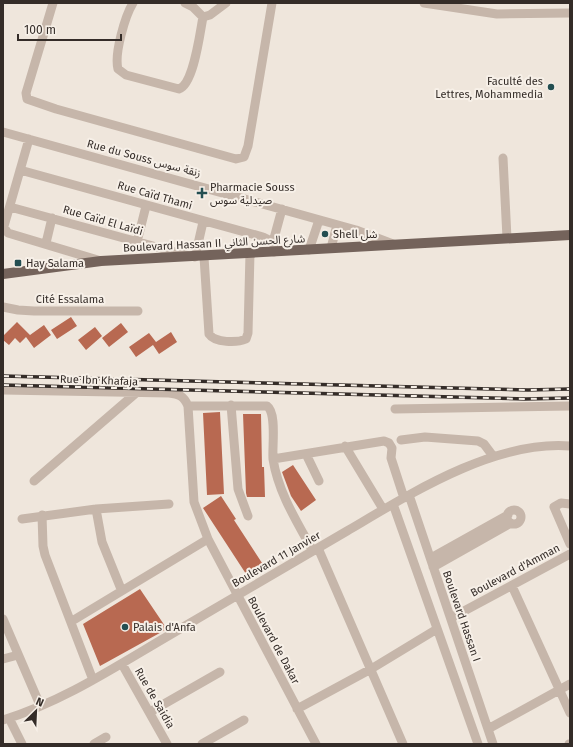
<svg xmlns="http://www.w3.org/2000/svg" width="573" height="747" font-family="'Fira Sans','Noto Sans Arabic',sans-serif">
<style>
.building{fill:#b86951}
.lines{fill:none;stroke-linecap:round;stroke-linejoin:round}
.minor{stroke:#c6b6aa;stroke-width:9}
.major{stroke:#74635b;stroke-width:10}
.rail-casing{stroke:#342c28;stroke-width:3.5}
.rail{stroke:#f7f0e8;stroke-width:2;stroke-dasharray:6;stroke-linecap:butt}
.poi-dot{fill:#234e51;stroke:#f7f0e8;stroke-width:1.5}
.labels{text-anchor:middle;stroke-width:4;stroke-linejoin:round;paint-order:stroke}
.poi-label{font-size:11px;fill:#342c28;stroke:#f7f0e8;text-anchor:start}
.street-label{font-size:11px;fill:#342c28;stroke:#f7f0e8}
</style>
<rect width="100%" height="100%" fill="#efe6dc"/>
<path class="building" d="M71,317L77,326L57,339L51,330Z
M17,322L30,335L44,325L51,335L34,348L26,337L20,343L15,338L9,345L3,340V336Z
M121,323L128,332L109,347L102,338Z
M95,327L102,336L86,350L78,340Z
M171,332L177,342L159,354L153,345L136,357L129,347L149,333L156,342Z
M220,412L224,494L207,495L203,413Z
M243,414H261L262,467H264L265,497H247L246,493Z
M293,465L316,500L301,511L291,496L282,472Z
M221,496L236,519L234,520L264,566L248,577L203,508Z
M140,589L167,629L100,666L83,624Z"/>
<g class="lines">
<path class="minor" d="M53,3L26,93L27,99L56,109L236,159L244,157L248,146L272,3
M133,3C125,16 114,54 118,69L126,75L179,89C194,84 200,32 203,17L193,7L185,3
M424,3L497,14L570,13
M203,17L210,15L226,3
M3,132L356,230L393,244
M503,158L507,238
M20,170L263,237L273,242L274,252
M10,207L186,255
M3,226L8,233L101,261
M4,226L29,139
M137,242L146,206
M273,242L282,209
M46,243L52,218
M331,248L337,225
M309,250L319,220
M195,257L203,222
M204,257L209,334C215,343 237,343 246,339L248,333L250,253
M3,307L18,310L34,311H138
M3,390L169,393C179,394 184,396 188,406L194,502L208,539L316,744
M231,405L238,489L248,516
M188,406H267C277,413 272,446 273,459C278,492 297,522 313,551
M395,409L570,406
M401,440L425,437L478,441L484,444L493,456
M345,446L383,509
M306,454L319,481
M273,459L384,441L389,443L392,448L391,458L404,498
M34,481L136,393
M409,495L493,744
M393,504L478,744
M570,504L561,503L554,507L570,544
M96,509L102,542L121,589
M507 517a7 7 0 1 1 14 0a7 7 0 1 1-14 0Z
M42,515L43,546L45,555L93,680
M22,519L96,509L169,504
M318,548L403,744
M431,558L508,515
M433,567L511,523
M512,586L570,713
M451,618L570,554
M3,619L40,705
M72,621L208,539
M3,659L18,655
M122,664L167,744
M297,709L371,669L437,629
M150,712L220,672
M9,718L22,744
M3,720C62,702 115,667 168,636C227,601 287,566 347,531C410,494 494,440 570,446
M488,729L570,684
M94,744L106,737
M202,744L244,720
M569,744H570"/>
<path class="major" d="M3,274L101,261L570,235"/>
<g class="rail-casing">
<path id="rail" d="M3,376L528,390L570,389
M3,385L525,399L570,398"/>
</g>
<use href="#rail" class="rail"/>
</g>
<g class="poi-dot">
<circle cx="551" cy="87" r="4"/>
<path d="M200 187h4v4h4v4h-4v4h-4v-4h-4v-4h4z"/>
<circle cx="325" cy="234" r="4"/>
<rect x="14" y="259" width="8" height="8" rx="2"/>
<circle cx="125" cy="627" r="4"/>
</g>
<g class="labels">
<g class="poi-label">
<text x="543" y="85" text-anchor="end">Faculté des<tspan x="543" dy="13">Lettres, Mohammedia</tspan></text>
<text x="210" y="191">Pharmacie Souss<tspan x="210" dy="13">صيدلية سوس</tspan></text>
<text x="333" y="238">Shell شل</text>
<text x="26" y="267">Hay Salama</text>
<text x="133" y="631">Palais d'Anfa</text>
</g>
<g class="street-label">
<text transform="translate(144 158) rotate(15)" y="4">Rue du Souss زنقة سوس</text>
<text transform="translate(155 195) rotate(16)" y="4">Rue Caïd Thami</text>
<text transform="translate(103 220) rotate(16)" y="4">Rue Caïd El Laïdi</text>
<text transform="translate(214 243) rotate(-3)" y="4">Boulevard Hassan II شارع الحسن الثاني</text>
<text x="70" y="303">Cité Essalama</text>
<text transform="translate(99 380) rotate(2)" y="4">Rue Ibn Khafaja</text>
<text transform="translate(276 559) rotate(-30)" y="4">Boulevard 11 Janvier</text>
<text transform="translate(515 570) rotate(-28)" y="4">Boulevard d'Amman</text>
<text transform="translate(462 616) rotate(71)" y="4">Boulevard Hassan I</text>
<text transform="translate(274 640) rotate(62)" y="4">Boulevard de Dakar</text>
<text transform="translate(155 698) rotate(60)" y="4">Rue de Saidia</text>
</g>
</g>
<rect width="573" height="747" fill="none" stroke="#342c28" stroke-width="8"/>
<g transform="translate(36 711) rotate(24)" stroke="#f7f0e8" stroke-width="3" paint-order="stroke">
<path d="M0-3L7 15L0 10L-7 15Z" fill="#342c28"/>
<text y="-6" font-size="11" font-weight="bold" text-anchor="middle" fill="#342c28">N</text>
</g>
<path d="M18 34v6h103v-6" fill="none" stroke="#342c28" stroke-width="2"/>
<text x="24" y="34" font-size="12" fill="#342c28" stroke="#f7f0e8" stroke-width="3" paint-order="stroke">100 m</text>
</svg>
